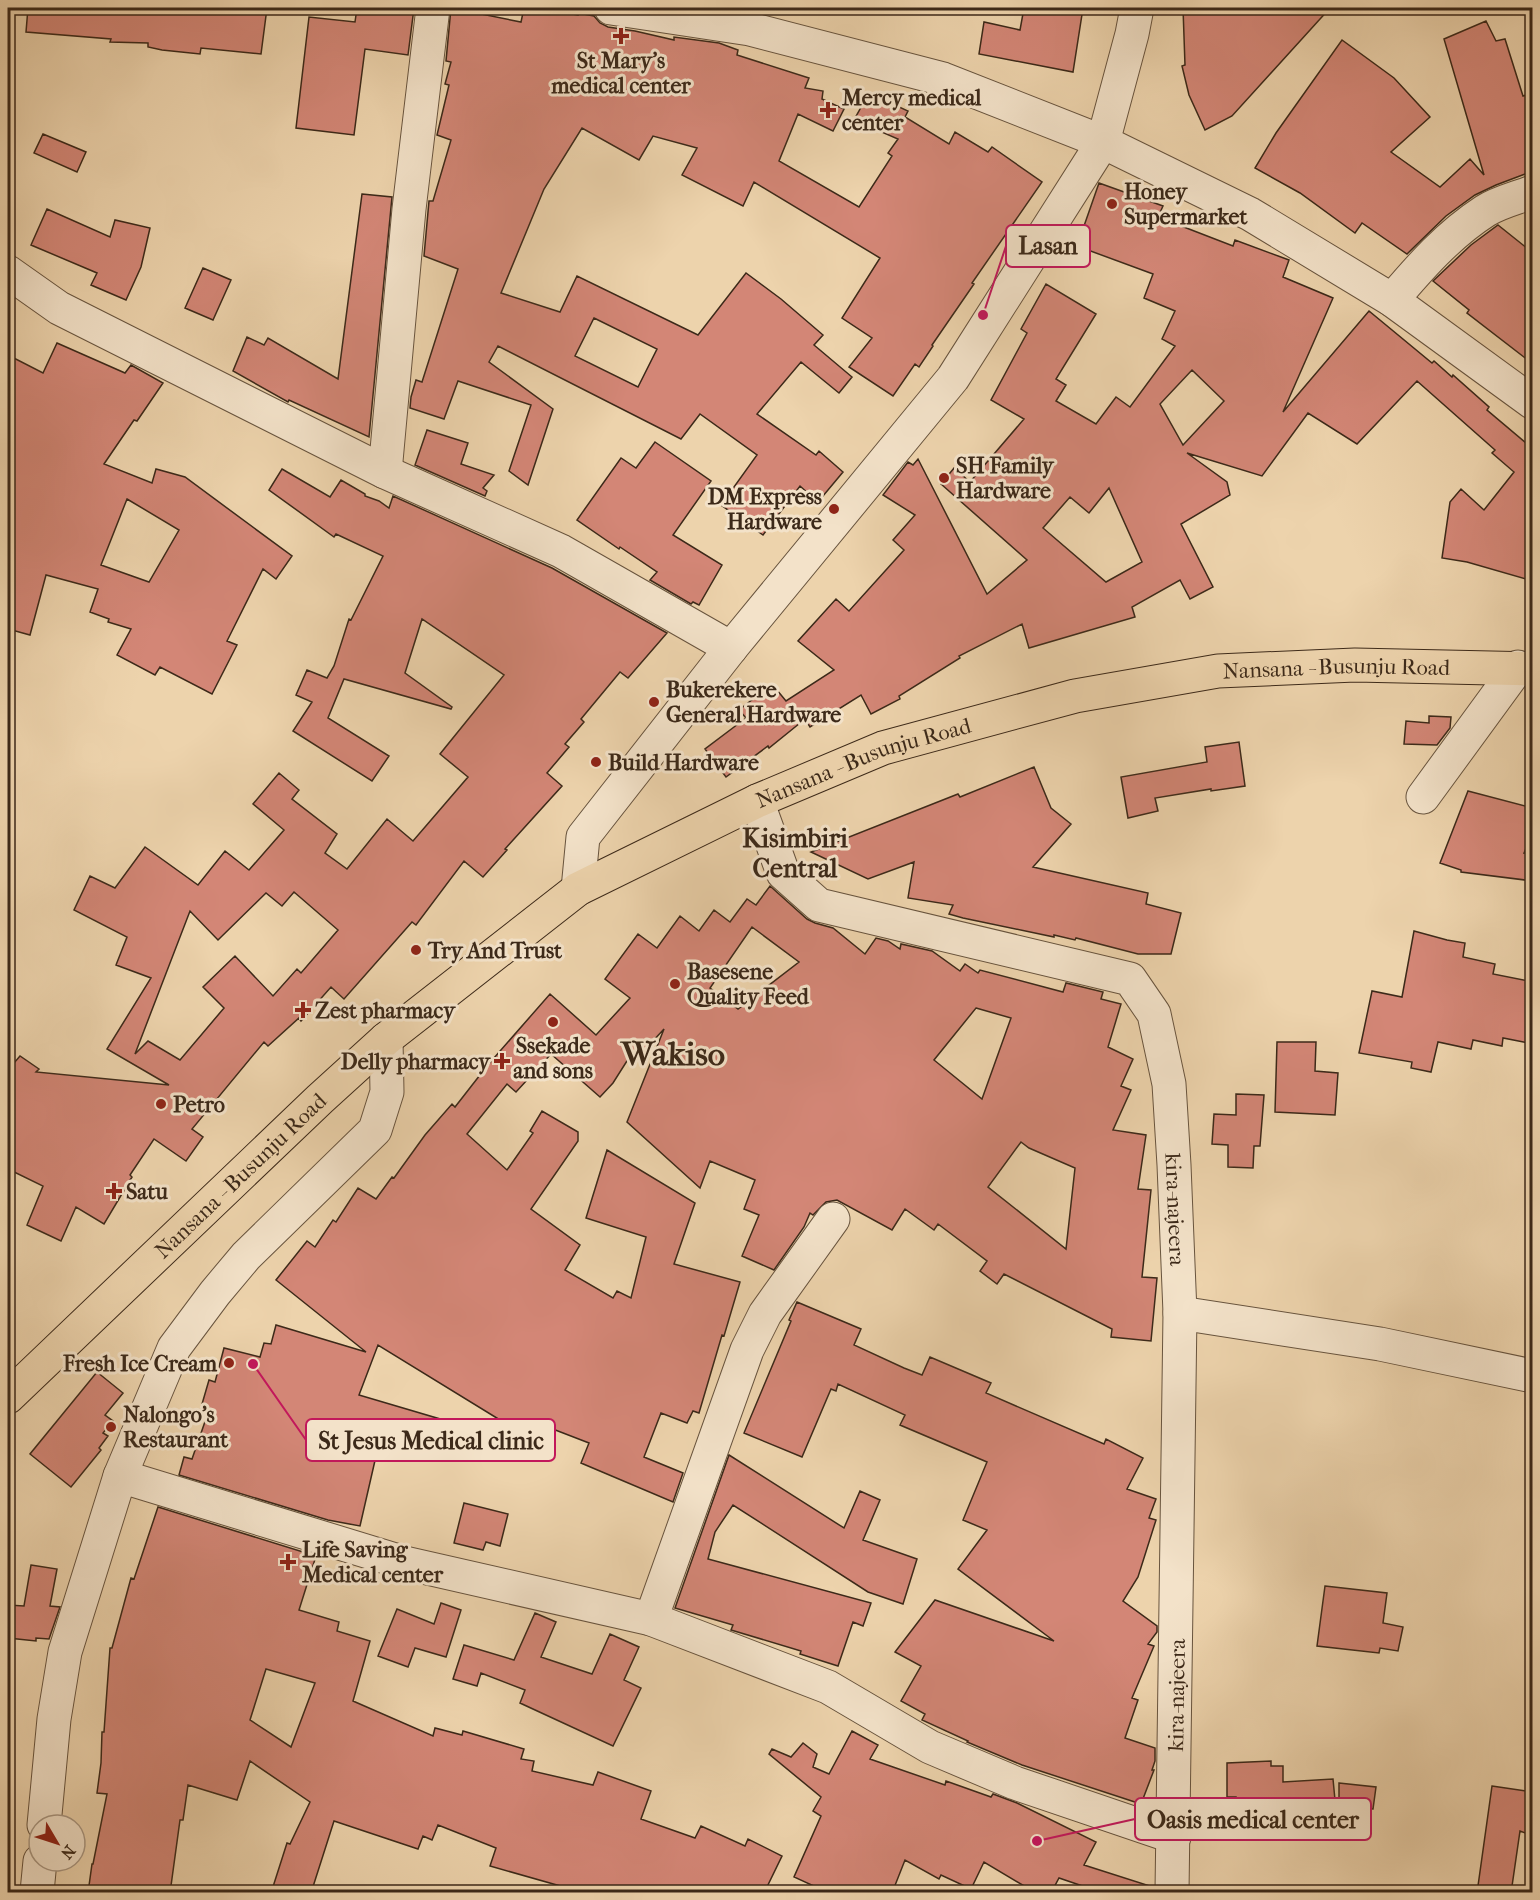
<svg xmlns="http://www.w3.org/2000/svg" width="1540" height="1900" font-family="'IM FELL French Canon',serif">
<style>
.building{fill:#d38676;stroke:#3c2919;stroke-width:1.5;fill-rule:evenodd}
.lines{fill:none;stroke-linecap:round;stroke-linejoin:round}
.minor-casing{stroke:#68543e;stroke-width:35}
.major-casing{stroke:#3c2919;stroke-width:35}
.minor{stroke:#f3e2c9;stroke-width:33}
.major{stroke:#edd3ac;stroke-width:33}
.poi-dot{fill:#8f2418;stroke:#f3e2c9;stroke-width:2}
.labels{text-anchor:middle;stroke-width:6;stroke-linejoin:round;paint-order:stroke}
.poi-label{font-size:22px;font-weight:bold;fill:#3c2919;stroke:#f3e2c9;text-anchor:start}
.street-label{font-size:22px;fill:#3c2919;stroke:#f3e2c9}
.quarter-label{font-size:26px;font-weight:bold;fill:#3c2919;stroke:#f3e2c9}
.town-label{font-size:34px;font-weight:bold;fill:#3c2919;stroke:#f3e2c9}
.leader{fill:none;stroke:#c2185b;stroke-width:2}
.callout-dot{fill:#c2185b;stroke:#f3e2c9;stroke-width:2}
.callout{fill:#f3e2c9;stroke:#c2185b;stroke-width:2}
.callout-label{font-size:24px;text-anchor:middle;font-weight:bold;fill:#3c2919}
</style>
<rect width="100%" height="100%" fill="#edd3ac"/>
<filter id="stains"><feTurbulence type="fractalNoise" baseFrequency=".00333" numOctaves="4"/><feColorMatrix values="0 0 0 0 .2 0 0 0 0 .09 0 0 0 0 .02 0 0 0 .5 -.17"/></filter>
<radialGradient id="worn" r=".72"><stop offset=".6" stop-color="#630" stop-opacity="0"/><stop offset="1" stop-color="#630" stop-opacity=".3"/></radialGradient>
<path class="building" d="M28,8H267L261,54L201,48L200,54L162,50L148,47V43L110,42L111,39L26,32Z
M357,8H414L408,55L365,49L354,135L296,128L309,17L355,22Z
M451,8H472L471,12L521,22L524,8H542L578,15V13L594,16L600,23L608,27L635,31L674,40V37L719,43L738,50L737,55L809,78L805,88L823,91L822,99L844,109L833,131L798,114L779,161L859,207L892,156L888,153L898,139L854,120L869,93L908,111L905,117L949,144L955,132L988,152L992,147L1042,182L972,283L974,284L932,345L933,346L919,367L915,364L893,396L849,367L872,338L842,318L880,258L754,182L743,206L682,175L697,148L653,136L639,160L582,128L544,189L501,293L560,312L577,276L698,335L746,273L781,299L823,335L814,345L852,377L839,393L801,362L757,414L816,455L819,451L843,472L818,502L800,486L763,535L721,505L757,455L700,414L681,439L498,346L489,362L553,409L528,485L509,471L531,405L458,381L444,419L410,408L411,397L416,380L422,382L458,269L424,256L429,201H433L451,140L437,135L449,85L445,84L451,62L446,61ZM594,318L657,349L638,387L575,356Z
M1024,8H1083L1073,72L979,54L984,22L1020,30Z
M1183,8H1330L1232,116L1205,130L1189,95L1182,66L1185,65Z
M1486,21L1496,41L1505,39L1523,96L1533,93V174H1525L1496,185L1475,195L1446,216L1407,254L1362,223L1355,233L1300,193L1255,168L1276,133L1342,40L1394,78L1430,117L1391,152L1440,187L1470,159L1484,175L1444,39Z
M43,134L86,152L77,172L34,153Z
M1099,183L1163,206L1158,217L1233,246L1235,240L1289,260L1283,277L1333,298L1283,412L1369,311L1432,363L1434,361L1452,377L1453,375L1489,407L1487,410L1533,449V581L1467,562L1442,558L1450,502L1461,489L1484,510L1514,472L1492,453L1495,450L1417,381L1357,444L1308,413L1262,476L1187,453L1227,482L1230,495L1181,524L1213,587L1190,599L1180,580L1132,607L1135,617L1029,648L1022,624L959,656L960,658L899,696L900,699L871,714L861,695L810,727L805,719L769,748L768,746L726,777L705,749L746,718L739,710L772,684L786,701L834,670L798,641L836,599L849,611L904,550L893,540L915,515L883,495L908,462L913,465L918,459L987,594L1027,560L941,484L954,468L970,482L1024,419L991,400L1027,333L1021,329L1046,284L1096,314L1056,379L1066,385L1056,401L1096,424L1116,397L1130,407L1175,346L1162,339L1175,311L1144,298L1153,274L1077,246ZM1192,370L1224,401L1183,445L1160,404ZM1109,488L1142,562L1106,582L1043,528L1070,497L1089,513Z
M362,194L392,197L369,437L289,400L288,402L233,371L247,337L264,345L268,338L338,379Z
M47,209L110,237L115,220L150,228L141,267L126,300L91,285L97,273L31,245Z
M1498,225L1533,253V364L1467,313L1469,310L1433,281L1471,245Z
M203,268L231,280L213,320L185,308Z
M57,343L125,373L131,365L163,383L137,421L134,420L104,464L152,483L156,469L185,477L292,556L276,579L263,569L227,641L237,645L212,694L160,667L155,675L117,655L131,629L108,622L109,619L90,612L98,589L46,575L30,635L8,629V355L43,373ZM127,499L179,530L149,582L101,565Z
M427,430L468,443L461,464L494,475L483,488L487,491L485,496L415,465Z
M655,442L711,481L673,535L722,565L699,605L693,602L691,604L650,580L657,572L620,547L619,549L577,520L621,458L636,468Z
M282,469L330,497L341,480L365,494V496L379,501L389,508L393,496L552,568L667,633L628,678L620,672L581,719L584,722L565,744L569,747L547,773L562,786L505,849L507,850L483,877L464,861L416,925L412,922L344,999L331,987L301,1021L299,1018L268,1046L264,1042L192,1129L203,1137L186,1161L154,1139L130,1175L132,1177L104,1224L76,1207L61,1241L27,1225L43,1186L8,1169V1070L20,1056L39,1069L36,1072L169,1085L107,1049L151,978L116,965L127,937L74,910L90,876L115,888L145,847L198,885L225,851L249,870L284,830L253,804L279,773L299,790L292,799L337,834L325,853L347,869L387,819L413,841L468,777L440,754L504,675L422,619L405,673L452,707L451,709L344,679L328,718L389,756L372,781L293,731L312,702L296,695L307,670L327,678L334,666L349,619L351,620L383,556L336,534L334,537L269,490ZM294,892L338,930L301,973L297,969L273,996L235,956L203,987L224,1008L180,1060L148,1041L135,1054L190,911L218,940L266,893L282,906Z
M1429,716L1451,717L1450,728L1437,745L1404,744L1406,721L1429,723Z
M1239,742L1245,786L1211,791V789L1155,798L1158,811L1128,818L1121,777L1207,762L1205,747Z
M1034,767L1051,808L1071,824L1033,867L1148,893L1146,904L1181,913L1171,954H1138L1076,938L1075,940L1054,935V937L963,918L949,914L953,905L908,898L914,862L868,879L811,852L958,794L960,797Z
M1468,791L1533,808V832L1524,853L1533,854V881L1461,872V870L1440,863Z
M770,886L807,919L815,923L833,928L865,954L876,938L888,941L900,949L901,944L932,951L960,971L965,964L978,973L980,970L1063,992L1066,983L1103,992L1101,999L1121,1004L1108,1047L1133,1059L1121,1086L1131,1090L1113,1130L1146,1135L1138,1189L1151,1190L1142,1277L1157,1278L1151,1341L1111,1337L1112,1329L1004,1274L997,1284L980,1271L987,1261L938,1224L934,1230L905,1209L892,1230L837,1200L826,1202L813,1215L810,1213L804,1227L774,1270L742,1256L759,1215L744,1209L755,1180L710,1161L700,1188L627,1122L664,1029L639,1056L632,1053L613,1083L600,1097L551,1054L516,1092L507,1084L467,1134L507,1170L533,1133L530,1131L542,1111L578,1132V1141L531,1209L580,1245L565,1270L613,1298L617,1291L631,1298L646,1237L586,1218L607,1150L695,1203L674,1264L740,1282L724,1336L722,1335L699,1413L693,1411L687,1423L661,1413L644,1457L683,1473L673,1502L581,1463L589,1443L545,1426L542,1435L500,1420L378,1345L359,1395L447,1421L422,1455L379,1443L360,1526L328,1520L179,1475L184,1457L192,1459L208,1413L200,1411L209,1380L215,1382L224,1348L260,1357L264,1343L271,1344L276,1325L366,1352L276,1280L307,1241L315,1247L333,1220L336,1222L358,1188L376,1199L392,1177L394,1178L425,1135L452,1104L455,1107L487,1066L550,994L596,1035L630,998L605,979L638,934L657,948L680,916L699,931L714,910L730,922L747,899L756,905ZM752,927L799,962L738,1009L710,988ZM976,1008L1011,1018L982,1099L934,1060ZM1021,1142L1029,1148L1075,1168L1066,1249L988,1187Z
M1414,931L1447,940L1465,943L1463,957L1495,964L1493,974L1533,982L1526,1016L1533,1017V1044L1503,1038L1502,1046L1473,1040L1471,1049L1438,1042L1431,1072L1411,1068L1412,1062L1359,1053L1372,991L1402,997Z
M1277,1042H1316L1315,1071L1338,1073L1335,1115L1275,1112Z
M1236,1094L1264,1095L1260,1146H1254L1253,1168L1228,1167V1145L1212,1144L1214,1114L1236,1115Z
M797,1302L861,1329L854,1345L904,1368L922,1375L930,1357L991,1383L986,1393L1104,1444L1106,1439L1143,1458L1127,1489L1156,1499L1149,1518L1156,1520L1138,1577L1123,1601L1157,1626V1632L1148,1644L1154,1646L1132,1698L1138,1700L1125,1738L1155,1748V1761L1152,1770H1154L1141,1804L1022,1765L967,1742L968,1741L922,1720L925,1714L901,1701L921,1666L895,1652L935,1600L1054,1641L958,1569L987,1530L963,1520L987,1462L900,1425L905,1415L838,1384L836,1391L831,1389L802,1457L744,1433L791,1321L789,1320Z
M97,1372L123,1393L105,1415L113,1421L103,1433L108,1436L99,1448L101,1450L71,1487L30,1454Z
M729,1455L844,1528L860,1491L880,1500L863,1540L917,1559L903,1604L868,1592L733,1505L715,1532L708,1559L871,1603L863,1626L853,1622L838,1666L800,1654L801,1651L731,1630L733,1625L675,1608Z
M464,1503L508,1514L500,1546L486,1542L483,1550L454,1543Z
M158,1507L316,1556L299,1610L339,1622L337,1631L370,1641L353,1701L433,1736L435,1728L462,1735L463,1731L524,1749L521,1759L534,1761L532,1771L593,1785L598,1772L651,1791L641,1819L695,1838L701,1826L745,1846L748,1839L782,1856L764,1893H585L490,1866L496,1848L438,1825L432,1840L423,1836L418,1849L334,1821L311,1893H271L287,1843L290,1844L310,1802L250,1761L237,1800L188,1785L183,1820H180L170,1893H88L92,1864H93L107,1794L97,1793L101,1763L102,1732H104L110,1648H112L131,1578L134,1579ZM266,1669L315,1683L291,1747L250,1720Z
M31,1565L57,1569L50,1606L60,1607L49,1639L36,1638V1641L8,1638V1605L24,1606Z
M1325,1586L1387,1593L1383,1623L1403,1627L1398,1651L1380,1648L1379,1653L1317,1646Z
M441,1603L461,1610L446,1657L415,1648L408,1667L378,1656L397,1609L434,1624Z
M535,1613L556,1622L541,1657L592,1674L610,1634L639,1647L624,1680L641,1688L613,1746L520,1703L525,1690L481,1673L477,1686L453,1679L464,1645L514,1660Z
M852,1731L878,1745L870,1759L945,1785L946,1781L991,1797L993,1794L1017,1803L1096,1842L1084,1865L1153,1887V1893H1103L1059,1878L1051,1893H1036L984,1862L971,1889L941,1875L939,1879L905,1860L892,1893H829L794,1877L821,1816L813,1811L821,1797L769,1754L772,1749L791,1757L803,1743L817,1754L813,1767L829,1774Z
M1271,1761V1766H1283V1782L1333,1779L1335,1800L1236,1803V1797H1227V1763Z
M1339,1783L1376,1787L1373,1809L1339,1807Z
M1492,1786L1533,1792V1836L1520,1831L1511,1893H1477Z"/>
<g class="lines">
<g class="minor-casing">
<g id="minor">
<path d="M611,8L750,29L943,79L1103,142L1250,214L1392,300L1532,402"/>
<path d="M8,272L59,308L385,472L561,551L731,648"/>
<path d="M1392,300C1420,267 1448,235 1485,211C1499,202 1517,198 1532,192"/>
<path d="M385,472L409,209L433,8"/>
<path d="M1423,797L1518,667"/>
<path id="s1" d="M757,801L783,873L819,905L1130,979L1154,1014L1169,1084L1174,1165L1180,1313L1172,1892"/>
<path d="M578,889L583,837L731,648L953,378L1103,142L1132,34L1137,8"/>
<path d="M1180,1313L1380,1344L1532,1376"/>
<path d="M120,1476L405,1563L651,1619L828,1687L930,1747L1015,1783L1174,1837"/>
<path d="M651,1619L747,1350L765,1314L833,1219"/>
<path d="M44,1825L54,1719L65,1652L120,1476L174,1348L215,1293L246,1256L375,1130L387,1092L386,1039"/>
<path d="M37,1892L40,1861"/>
</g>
</g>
<g class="major-casing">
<g id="major">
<path id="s2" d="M8,1397L320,1099L386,1039L578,889L757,801L883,748L1075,696L1218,671L1355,665L1532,669"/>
</g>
</g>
<use href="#minor" class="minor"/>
<use href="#major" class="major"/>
</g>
<g class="poi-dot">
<path d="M618 27h6v6h6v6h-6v6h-6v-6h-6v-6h6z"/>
<path d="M825 101h6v6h6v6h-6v6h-6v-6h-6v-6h6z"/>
<circle cx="1112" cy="204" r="6"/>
<circle cx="944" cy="478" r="6"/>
<circle cx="834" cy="509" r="6"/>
<circle cx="654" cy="702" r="6"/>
<circle cx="596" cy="762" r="6"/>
<circle cx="416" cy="950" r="6"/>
<circle cx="675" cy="984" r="6"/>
<path d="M300 1001h6v6h6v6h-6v6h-6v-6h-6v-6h6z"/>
<circle cx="553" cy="1022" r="6"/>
<path d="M499 1052h6v6h6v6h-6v6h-6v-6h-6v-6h6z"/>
<circle cx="161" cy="1104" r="6"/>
<path d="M111 1182h6v6h6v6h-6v6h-6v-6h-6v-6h6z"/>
<circle cx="229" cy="1363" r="6"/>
<circle cx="111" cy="1427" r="6"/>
<path d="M285 1553h6v6h6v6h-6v6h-6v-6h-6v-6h6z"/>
</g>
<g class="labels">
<g class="poi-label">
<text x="621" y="68" text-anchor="middle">St Mary's<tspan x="621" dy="25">medical center</tspan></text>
<text x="842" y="105">Mercy medical<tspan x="842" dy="25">center</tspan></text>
<text x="1124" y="199">Honey<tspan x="1124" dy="25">Supermarket</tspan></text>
<text x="956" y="473">SH Family<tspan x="956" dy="25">Hardware</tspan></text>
<text x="822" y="504" text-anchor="end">DM Express<tspan x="822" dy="25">Hardware</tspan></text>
<text x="666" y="697">Bukerekere<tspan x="666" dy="25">General Hardware</tspan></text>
<text x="608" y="770">Build Hardware</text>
<text x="428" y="958">Try And Trust</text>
<text x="687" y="979">Basesene<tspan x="687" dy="25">Quality Feed</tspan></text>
<text x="315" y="1018">Zest pharmacy</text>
<text x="553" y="1053" text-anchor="middle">Ssekade<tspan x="553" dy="25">and sons</tspan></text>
<text x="490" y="1069" text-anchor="end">Delly pharmacy</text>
<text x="173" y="1112">Petro</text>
<text x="126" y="1199">Satu</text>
<text x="217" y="1371" text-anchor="end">Fresh Ice Cream</text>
<text x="123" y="1422">Nalongo's<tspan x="123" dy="25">Restaurant</tspan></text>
<text x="302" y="1557">Life Saving<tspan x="302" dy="25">Medical center</tspan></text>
</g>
<g class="street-label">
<text dy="8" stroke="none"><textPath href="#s2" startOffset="1563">Nansana - Busunju Road</textPath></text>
<text dy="8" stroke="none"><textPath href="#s2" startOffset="1077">Nansana - Busunju Road</textPath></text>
<text dy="8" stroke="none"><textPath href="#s2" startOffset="321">Nansana - Busunju Road</textPath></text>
<text dy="8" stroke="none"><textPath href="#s1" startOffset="684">kira-najeera</textPath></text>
<text transform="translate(1176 1695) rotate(-89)" y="8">kira-najeera</text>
</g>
<g class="quarter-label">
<text x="795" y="847">Kisimbiri<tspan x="795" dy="30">Central</tspan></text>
</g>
<g class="town-label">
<text x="673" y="1065">Wakiso</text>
</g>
</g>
<path class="leader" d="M983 315L1006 246M253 1364L306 1440M1037 1841L1135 1819"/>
<g class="callout-dot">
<circle cx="983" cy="315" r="6"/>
<circle cx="253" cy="1364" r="6"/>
<circle cx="1037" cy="1841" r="6"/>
</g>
<g class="callout">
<rect x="1006" y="225" width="84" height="42" rx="6"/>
<rect x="306" y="1419" width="249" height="42" rx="6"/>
<rect x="1135" y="1798" width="236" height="42" rx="6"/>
</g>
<g class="callout-label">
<text x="1048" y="254">Lasan</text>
<text x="431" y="1449">St Jesus Medical clinic</text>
<text x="1253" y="1828">Oasis medical center</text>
</g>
<rect width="1540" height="1900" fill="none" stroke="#edd3ac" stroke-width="30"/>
<rect x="9" y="9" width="1522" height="1882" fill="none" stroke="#3c2919" stroke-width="3"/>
<rect x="15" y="15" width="1510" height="1870" fill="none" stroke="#3c2919" stroke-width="1.5"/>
<g transform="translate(57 1843) rotate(129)"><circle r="28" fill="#f3e2c9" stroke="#aa9883" stroke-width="1.5"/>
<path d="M0-4.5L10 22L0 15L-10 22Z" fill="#8f2418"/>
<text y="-9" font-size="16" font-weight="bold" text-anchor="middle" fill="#3c2919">N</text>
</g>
<rect width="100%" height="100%" filter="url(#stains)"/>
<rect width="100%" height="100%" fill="url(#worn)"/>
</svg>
